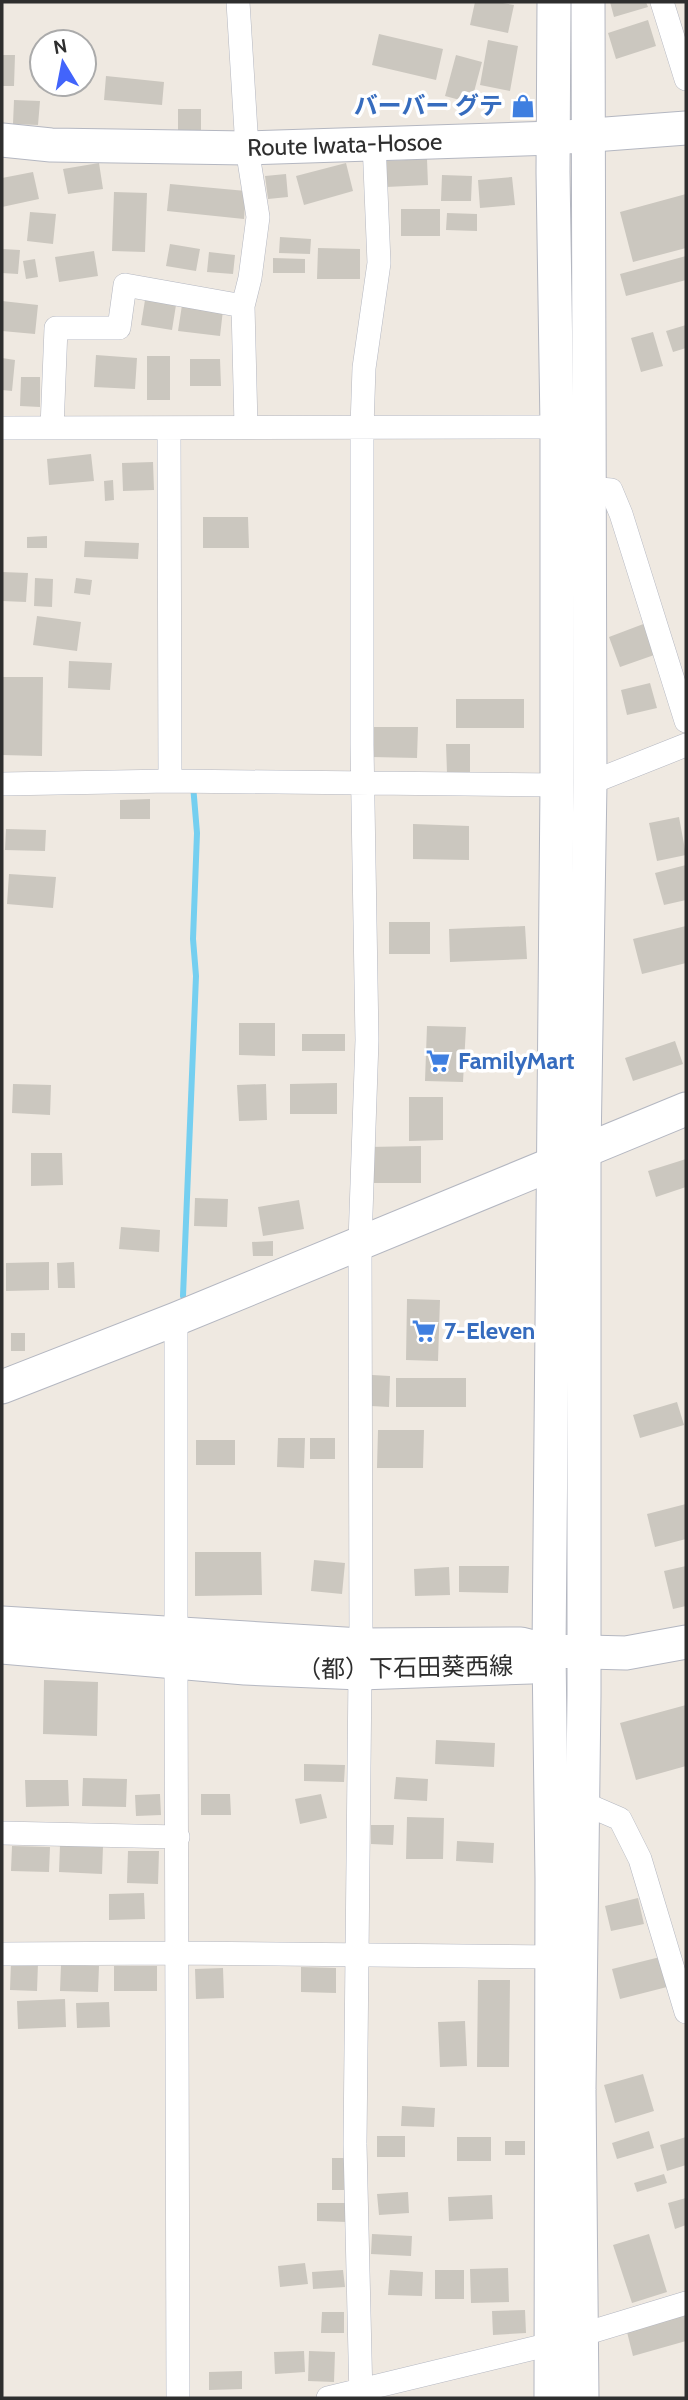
<svg xmlns="http://www.w3.org/2000/svg" width="688" height="2400" font-family="Cabin,'Noto Sans JP',sans-serif">
<style>
.lines{fill:none;stroke-linecap:round;stroke-linejoin:round}
.stream{stroke:#75cff0;stroke-width:6}
.building{fill:#cbc7bf}
.street-casing{stroke:#b4b7c1;stroke-width:24}
.secondary-casing{stroke:#b4b7c1;stroke-width:35}
.street{stroke:#fff;stroke-width:23}
.secondary{stroke:#fff;stroke-width:33}
.labels{text-anchor:middle;stroke-width:7;stroke-linejoin:round;paint-order:stroke}
.shop-label{font-size:24px;font-weight:bold;fill:#366cbe;stroke:#fff;text-anchor:start}
.street-label{font-size:24px;fill:#2e2e2e;stroke:#fff}
</style>
<rect width="100%" height="100%" fill="#efe9e1"/>
<g class="lines">
<path class="stream" d="M183,1296L196,976L193,939L197,833L193,785"/>
</g>
<path class="building" d="M475,2H497L514,5L508,33L470,25Z
M610,2H646L648,7L614,17Z
M648,20L656,46L616,59L608,33Z
M379,34L443,49L436,80L372,65Z
M488,40L518,46L510,91L480,85Z
M2,55H15L14,86H2Z
M456,55L482,62L471,103L445,96Z
M106,76L164,82L162,105L104,100Z
M14,100L40,101L38,125L13,124Z
M178,109H201V134L178,135Z
M427,159L428,185L386,187L385,161Z
M99,163L103,189L68,194L63,169Z
M346,163L353,191L304,205L296,176Z
M33,172L39,199L2,207V178Z
M286,174L288,197L268,199L265,176Z
M442,175L472,176L471,201H441Z
M512,177L515,205L480,208L478,180Z
M170,184L246,191L244,219L167,211Z
M114,192L147,193L145,252L112,251Z
M686,194V248L633,262L620,212Z
M401,209H440V236H401Z
M30,212L56,214L53,244L27,241Z
M447,213L477,214V231L446,230Z
M280,237L311,239L310,254L279,253Z
M170,244L200,249L196,271L166,266Z
M318,248L360,249V279H317Z
M2,249L20,250L18,274L2,273Z
M94,251L98,276L59,282L55,257Z
M209,252L235,255L233,274L207,272Z
M686,256V280L626,296L620,274Z
M273,258L305,259V273H273Z
M35,259L38,277L26,279L23,261Z
M145,300L176,305L172,330L141,325Z
M2,301L38,305L35,334L2,331Z
M182,305L223,310L220,336L178,331Z
M686,325V348L673,352L666,331Z
M653,332L663,366L641,372L631,338Z
M96,355L137,358L135,389L94,387Z
M147,356H170V400H147Z
M2,358L15,360L12,391L2,390Z
M190,359H220L221,386H190Z
M21,377H40V407L20,406Z
M91,454L94,481L49,485L47,459Z
M153,462L154,490L123,491L122,463Z
M113,480L114,500L105,501L104,481Z
M203,517H248L249,548H203Z
M47,536V548H27V537Z
M85,541L139,543L138,559L84,557Z
M2,572L28,573L26,602L2,601Z
M35,578L53,579L52,607L34,606Z
M76,578L92,580L90,595L74,593Z
M37,616L81,622L77,651L33,645Z
M646,623L657,654L620,667L609,637Z
M69,661L112,663L110,690L68,688Z
M2,677H43L42,756L2,755Z
M650,683L657,708L627,715L621,690Z
M456,699H524V728H456Z
M373,727H418L417,758L372,757Z
M446,744H470V772L447,773Z
M150,799V819H120V800Z
M679,817L686,855L657,861L649,823Z
M413,824L469,826V860L413,859Z
M6,829L46,830L45,851L5,850Z
M686,865V900L664,905L655,873Z
M9,874L56,877L53,908L7,904Z
M389,922H430V954H389Z
M525,926L527,959L450,962L449,929Z
M686,926V963L642,974L633,939Z
M239,1023H275V1056L239,1055Z
M427,1026L466,1027L463,1082L425,1081Z
M302,1034H345V1051H302Z
M675,1041L683,1064L633,1081L625,1058Z
M337,1083V1114H290V1084Z
M13,1084L51,1085L50,1115L12,1113Z
M266,1084L267,1120L239,1121L237,1085Z
M409,1097H443V1140L409,1141Z
M421,1146V1183H368V1147Z
M31,1153H62L63,1185L31,1186Z
M686,1159V1187L656,1197L648,1171Z
M195,1198L228,1199L227,1227L194,1226Z
M299,1200L304,1229L263,1236L258,1207Z
M121,1227L160,1230L159,1252L119,1249Z
M273,1241V1256H253L252,1242Z
M49,1262V1290L6,1291V1263Z
M74,1262L75,1288H58L57,1263Z
M407,1299L440,1300L438,1361L406,1360Z
M11,1333H25V1351H11Z
M372,1375L390,1376L389,1407L371,1406Z
M396,1378H466V1407H396Z
M677,1402L684,1425L640,1438L633,1415Z
M378,1430H424L423,1468H377Z
M278,1438H305L304,1468L277,1467Z
M310,1438H335V1459H310Z
M196,1440H235V1465H196Z
M686,1504V1539L655,1547L647,1514Z
M195,1552H261L262,1595L195,1596Z
M314,1560L345,1563L342,1594L311,1591Z
M459,1566H509L508,1593L459,1592Z
M686,1566V1606L673,1609L664,1571Z
M449,1567L450,1595L415,1596L414,1569Z
M44,1680L98,1682L97,1736L43,1734Z
M686,1705V1766L636,1780L620,1723Z
M436,1740L495,1743L494,1767L435,1764Z
M304,1764L345,1765L344,1782L304,1781Z
M396,1777L428,1779L427,1801L394,1799Z
M83,1778L127,1779L126,1807L82,1806Z
M25,1780H68L69,1806L26,1807Z
M160,1794L161,1815L136,1816L135,1795Z
M201,1794H230L231,1815H201Z
M321,1794L327,1818L300,1824L295,1799Z
M407,1817L444,1818L443,1859H406Z
M371,1825H394L393,1845L371,1844Z
M457,1841L494,1843L493,1863L456,1861Z
M60,1845L103,1846L102,1874L59,1872Z
M12,1846L50,1847L49,1872L11,1871Z
M128,1851H159L158,1884L127,1883Z
M144,1893L145,1919L109,1920V1894Z
M638,1898L644,1924L611,1931L605,1906Z
M660,1957L667,1987L620,1999L612,1969Z
M11,1962L38,1963L37,1991L10,1990Z
M61,1965L99,1966L98,1992L60,1991Z
M114,1966H157V1991H114Z
M301,1967L336,1968V1993L301,1992Z
M223,1968L224,1998L196,1999L195,1969Z
M478,1980H510L509,2067H477Z
M65,1999L66,2027L18,2029L17,2001Z
M109,2002L110,2027L77,2028L76,2003Z
M465,2021L467,2066L440,2067L438,2022Z
M643,2074L654,2111L615,2123L604,2085Z
M402,2106L435,2108L434,2127L401,2126Z
M649,2131L654,2148L617,2159L612,2143Z
M377,2136H405V2157H377Z
M457,2137H491V2161H457Z
M686,2137V2165L667,2171L660,2145Z
M505,2141H525V2155H505Z
M332,2158H348V2190H332Z
M664,2174L667,2183L637,2192L634,2183Z
M408,2192L409,2213L379,2215L377,2194Z
M492,2195L493,2219L449,2221L448,2197Z
M686,2198V2225L675,2229L668,2203Z
M317,2203H348V2222L317,2221Z
M372,2234L412,2236L411,2256L371,2254Z
M649,2234L667,2292L632,2303L613,2245Z
M305,2263L308,2284L280,2287L278,2266Z
M508,2268L509,2302L471,2303L470,2269Z
M343,2270L345,2287L313,2289L312,2272Z
M390,2270L423,2272L422,2296L388,2295Z
M435,2270H464V2299H435Z
M525,2310L526,2333L493,2335L492,2311Z
M322,2312H344V2333H321Z
M686,2315V2341L633,2356L627,2332Z
M304,2351L305,2372L275,2374L274,2352Z
M309,2351L335,2352L334,2382L308,2381Z
M242,2371V2389L209,2390V2372Z"/>
<g class="lines">
<g class="street-casing">
<path id="street" d="M238,2L247,148L258,217L250,278L243,306L246,426
M662,2L686,79
M2,428L557,427
M52,428L56,328H119L125,285L243,306
M169,429L170,781
M589,488L611,490L621,514L686,721
M590,783L686,745
M2,784L170,781L557,785
M176,1319V1634
M361,1645L360,1242L367,1040L362,745V427L364,368L379,263L374,142
M176,1662L178,2398
M360,1673L355,2144L361,2398
M583,1803L620,1819L640,1859L686,2012
M2,1833L178,1837
M2,1954L176,1953L552,1957
M328,2398L551,2344L686,2303"/>
</g>
<g class="secondary-casing">
<g id="secondary">
<path id="s1" d="M2,140L51,145L247,148L553,138L686,128"/>
<path d="M2,1387L176,1319L686,1109"/>
<path d="M2,1623L361,1645L521,1644L549,1651L626,1653L686,1642"/>
<path d="M2,1647L245,1668L360,1673L531,1667L549,1651"/>
<path d="M551,2398L552,1878L549,1651L557,785V427L553,172L554,2"/>
<path d="M582,2398L579,2090L584,1695V1150L590,783L588,2"/>
</g>
</g>
<use href="#street" class="street"/>
<use href="#secondary" class="secondary"/>
</g>
<defs>
<g id="shop-bare" transform="scale(1.89)"><path d="M-5-2.5h2.3a2.7 3.5 0 0 1 5.4 0H5L5.5 6h-11ZM-1.5-2.5h3a1.5 2.3 0 0 0-3 0Z" fill="#3f7fe0" stroke="#fff" stroke-width="2.5" paint-order="stroke"/></g>
<g id="supermarket-bare" transform="scale(1.89)"><path d="M-6-5.5h2.5l.6 2H6L4.5 2H-2.5L-4.4-4H-6ZM-1.5 3.2a1.3 1.3 0 1 0 .1 0ZM3 3.2a1.3 1.3 0 1 0 .1 0Z" fill="#3f7fe0" stroke="#fff" stroke-width="2.5" paint-order="stroke"/></g>
</defs>
<g fill-rule="evenodd">
<use href="#shop-bare" x="523" y="106"/>
<use href="#supermarket-bare" x="438" y="1061"/>
<use href="#supermarket-bare" x="424" y="1331"/>
</g>
<g class="labels">
<g class="shop-label">
<text x="503" y="114" text-anchor="end">バーバー グテ</text>
<text x="458" y="1069">FamilyMart</text>
<text x="444" y="1339">7-Eleven</text>
</g>
<g class="street-label">
<text dy="8" stroke="none"><textPath href="#s1" startOffset="343">Route Iwata-Hosoe</textPath></text>
<text transform="translate(405 1668) rotate(-1)" y="8">（都）下石田葵西線</text>
</g>
</g>
<rect width="688" height="2400" fill="none" stroke="#2e2e2e" stroke-width="7"/>
<g transform="translate(63 63) rotate(350)"><circle r="33" fill="#ffffff" stroke="#ababab" stroke-width="2"/>
<path d="M0-5L12 26L0 18L-12 26Z" fill="#4264fb"/>
<text y="-10" font-size="19" font-weight="bold" text-anchor="middle" fill="#2e2e2e">N</text>
</g>
</svg>
